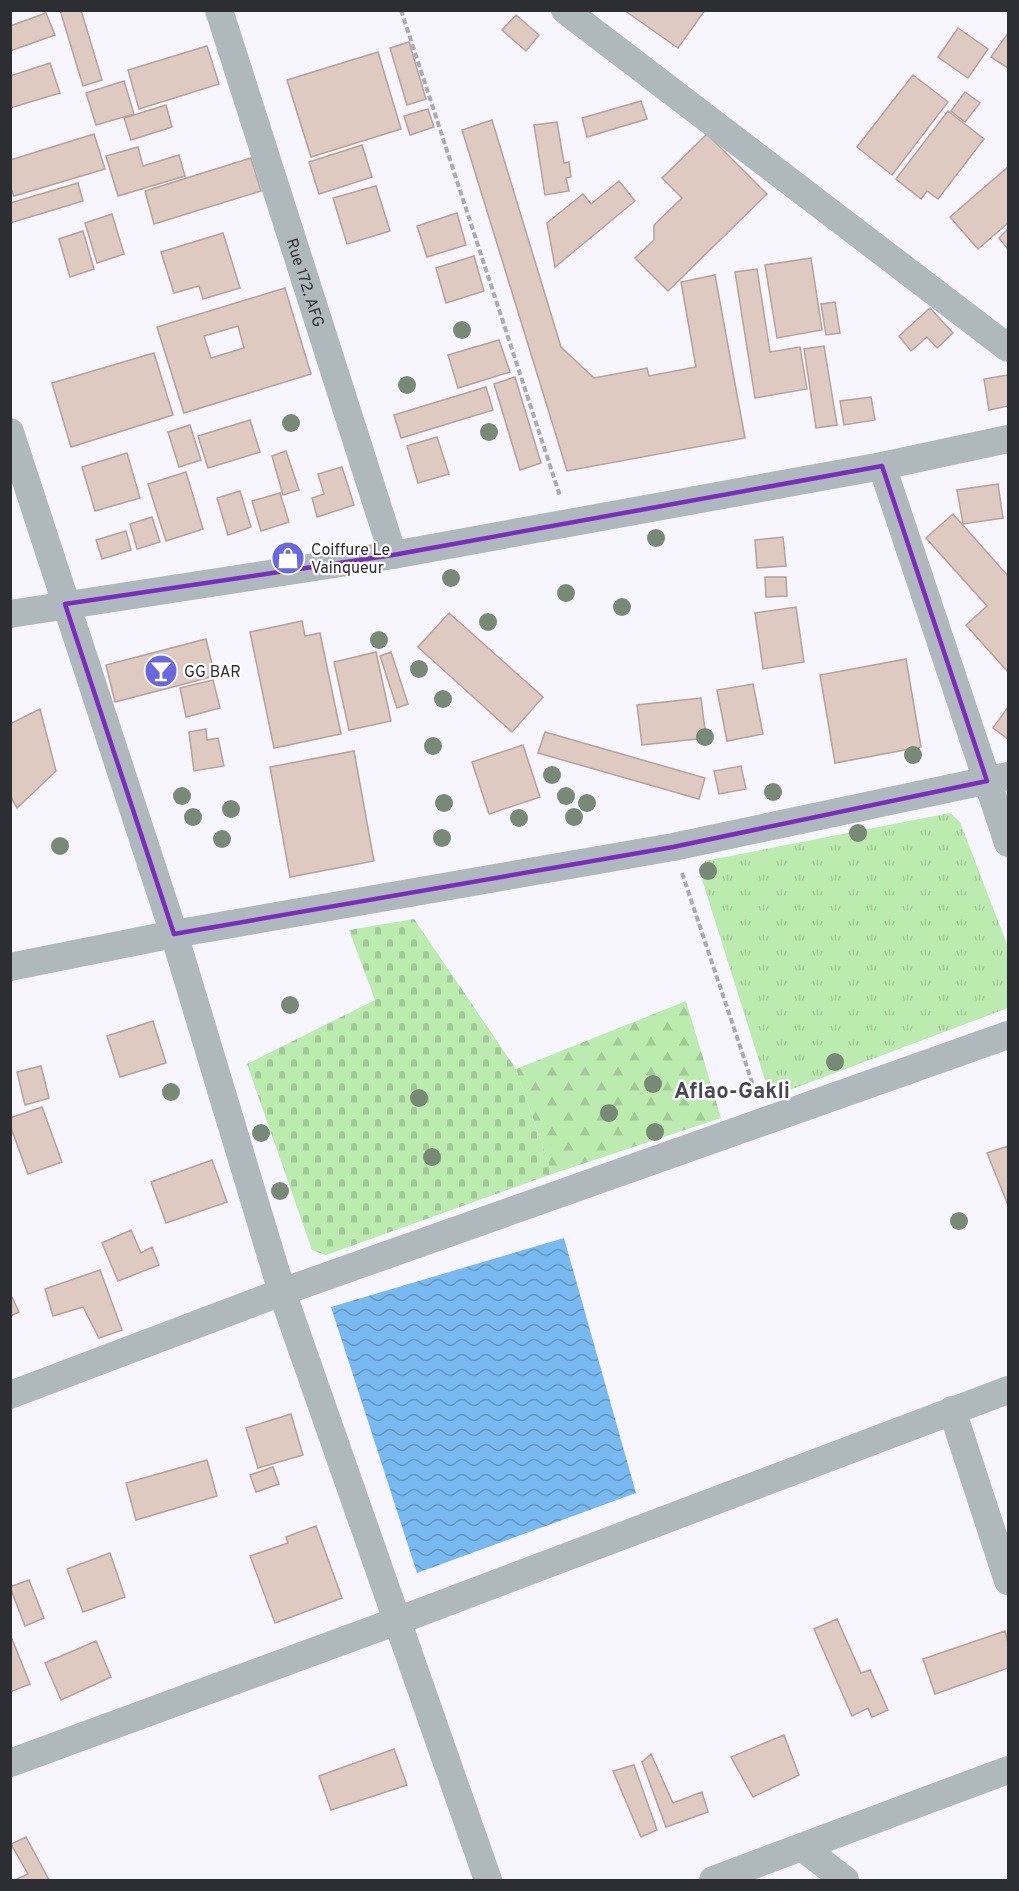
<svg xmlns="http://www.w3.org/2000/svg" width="1019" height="1891" font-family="Overpass,sans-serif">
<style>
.grass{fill:url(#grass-tufts)}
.forest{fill:url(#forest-firs)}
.cemetery{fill:url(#cemetery-stones)}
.water{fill:url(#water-waves)}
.building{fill:#decac0;stroke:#b5a298;stroke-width:1.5;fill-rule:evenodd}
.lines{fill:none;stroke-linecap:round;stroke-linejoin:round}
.path{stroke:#abaab2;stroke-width:4;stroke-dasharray:6 3;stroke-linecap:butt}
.street{stroke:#afb8bd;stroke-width:28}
.tree{fill:#788a75}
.marked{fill:none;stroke:#7b2cbf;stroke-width:4.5;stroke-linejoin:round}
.labels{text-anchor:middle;stroke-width:4.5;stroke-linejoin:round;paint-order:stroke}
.street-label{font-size:16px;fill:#2d2d34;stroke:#fff}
.poi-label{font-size:16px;fill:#2d2d34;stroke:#fff;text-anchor:start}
.district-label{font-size:22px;font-weight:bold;fill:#4a4858;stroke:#fff}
</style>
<defs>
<pattern id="grass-tufts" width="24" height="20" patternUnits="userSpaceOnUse" patternTransform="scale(1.5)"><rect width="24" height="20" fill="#bcebaf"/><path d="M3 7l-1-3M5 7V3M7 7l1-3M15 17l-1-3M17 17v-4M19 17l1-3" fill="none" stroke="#a2ca97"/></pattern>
<pattern id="forest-firs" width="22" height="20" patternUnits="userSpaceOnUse" patternTransform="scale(1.5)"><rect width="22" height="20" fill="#bcebaf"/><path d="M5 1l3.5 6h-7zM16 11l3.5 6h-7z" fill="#a2ca97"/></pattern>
<pattern id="cemetery-stones" width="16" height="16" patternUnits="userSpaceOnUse" patternTransform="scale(1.5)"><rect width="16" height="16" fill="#bcebaf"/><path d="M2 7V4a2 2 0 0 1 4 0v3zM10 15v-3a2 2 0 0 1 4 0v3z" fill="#a2ca97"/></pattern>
<pattern id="water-waves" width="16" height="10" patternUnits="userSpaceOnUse" patternTransform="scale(1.5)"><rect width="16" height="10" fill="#77b9f0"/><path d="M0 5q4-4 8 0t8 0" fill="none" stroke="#6297c3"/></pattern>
</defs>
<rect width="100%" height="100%" fill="#f7f6fe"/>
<path class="grass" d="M950,813L960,822L1008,947V1008L784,1092L766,1083L700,873L705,861Z"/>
<path class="forest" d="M686,1001L721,1118L552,1174L516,1069Z"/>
<path class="cemetery" d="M414,919L516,1069L552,1174L326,1255L312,1250L247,1064L375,1000L349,930Z"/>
<path class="water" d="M564,1238L636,1493L417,1573L331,1307Z"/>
<path class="building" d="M60,10H81L102,80L83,86Z
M624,10H705L678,48Z
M46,13L55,35L10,51V26Z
M516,15L539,35L526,51L502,30Z
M958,28L988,49L968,78L938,57Z
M1008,33V68L991,57Z
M409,42L426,99L407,105L390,48Z
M207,46L219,84L139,109L128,70Z
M378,52L401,129L311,157L287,80Z
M50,63L60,93L10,108V76Z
M913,75L948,102L892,175L857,147Z
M124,81L134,114L96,125L86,93Z
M965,92L980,103L965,122L951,111Z
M641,101L647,119L587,137L582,118Z
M166,105L172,127L131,140L124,118Z
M428,109L434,127L410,135L404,116Z
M948,111L984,139L938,199L927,191L921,199L896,179Z
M492,120L561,347L594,378L647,368L649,376L696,367L681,282L715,275L745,438L567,471L462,130Z
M557,122L564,163L569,162L571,177L566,178L569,191L545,195L534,125Z
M94,134L105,169L14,196L10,186V160Z
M707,134L767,194L668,291L635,258L654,240V225L682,198L662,178Z
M362,145L372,177L319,194L309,162Z
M138,147L143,166L179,155L185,176L118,196L106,156Z
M251,158L261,191L154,224L145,191Z
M1008,167V223L978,249L950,217Z
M619,181L635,201L555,267L547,223L583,194L591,204Z
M78,183L83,201L10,223V203Z
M376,186L390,231L347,244L333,198Z
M457,213L466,245L427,257L417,226Z
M112,214L124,254L97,263L85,223Z
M1008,229V249L999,238Z
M83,231L94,269L70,277L59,239Z
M223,233L240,288L203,299L199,286L174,293L161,252Z
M474,256L484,291L446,303L436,268Z
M811,258L822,330L777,338L765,265Z
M757,269L770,352L800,347L807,389L755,398L735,272Z
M285,288L311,374L184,413L157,327ZM238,326L244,348L211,358L204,336Z
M835,302L840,333L826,335L821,304Z
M930,308L953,333L937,348L927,337L911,351L899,336Z
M499,340L510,372L458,388L448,355Z
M824,346L837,425L816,428L804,349Z
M154,353L173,415L71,447L52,383Z
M1008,375V406L989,410L984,379Z
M515,377L541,463L520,470L494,384Z
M486,387L493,410L401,438L394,415Z
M871,397L875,420L844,425L840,401Z
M250,420L260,452L208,468L198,436Z
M190,425L201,460L179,467L168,432Z
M437,437L449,474L418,483L407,446Z
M286,451L299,490L283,495L272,456Z
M127,453L140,498L95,511L82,467Z
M342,467L354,505L317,517L312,498L324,494L318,474Z
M186,472L203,529L166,541L148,484Z
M998,484L1003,518L963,524L957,490Z
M240,491L251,527L228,535L217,498Z
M280,493L289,522L261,531L252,501Z
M953,514L1008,576V672L966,625L987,606L926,538Z
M152,517L160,542L137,549L130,524Z
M126,531L131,550L102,559L96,540Z
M783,537L786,566L757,568L755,540Z
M765,577H786L787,596L766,597Z
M796,607L804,662L763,669L755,613Z
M449,613L543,697L512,732L418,647Z
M302,621L305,636L320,633L341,734L274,748L250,632Z
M206,639L215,676L115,702L106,665Z
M376,652L391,721L349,730L334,662Z
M391,652L408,704L397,708L380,656Z
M906,659L921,747L835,763L820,675Z
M213,680L220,708L186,717L180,688Z
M753,684L763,734L727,741L717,690Z
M701,698L706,738L642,745L637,705Z
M1008,707V739L993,728Z
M40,709L56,771L17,808L10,795V724Z
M206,729L207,740L218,738L224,766L194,771L189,732Z
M545,732L705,778L699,799L538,753Z
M523,745L540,797L489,814L472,762Z
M354,751L374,861L290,877L270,767Z
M741,766L746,789L719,794L714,771Z
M153,1021L166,1063L120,1077L107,1036Z
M41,1066L49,1098L25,1105L17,1072Z
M42,1107L62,1162L28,1174L10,1125V1118Z
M1008,1146V1205L987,1153Z
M212,1160L227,1202L166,1223L151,1182Z
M131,1230L141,1253L152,1247L159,1265L118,1281L102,1243Z
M100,1270L122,1330L99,1338L83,1307L53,1316L45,1289Z
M12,1297L19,1312L10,1316V1298Z
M291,1414L303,1455L258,1468L246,1428Z
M207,1460L217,1496L136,1520L126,1483Z
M273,1467L279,1484L256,1492L250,1475Z
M316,1526L342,1598L275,1623L250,1556L288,1543L286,1537Z
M110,1553L125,1597L83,1612L67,1569Z
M29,1580L44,1618L25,1626L10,1587Z
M837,1619L861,1673L870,1670L888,1710L872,1717L868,1708L852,1716L814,1629Z
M1005,1631L1008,1642V1668L935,1694L923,1659Z
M10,1634L30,1684L10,1692Z
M96,1641L111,1677L61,1700L45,1663Z
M784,1735L799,1775L753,1797L731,1757Z
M394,1749L407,1785L331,1810L319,1776Z
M651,1754L673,1803L702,1792L708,1812L666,1827L642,1762Z
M634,1765L657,1830L641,1837L613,1771Z
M26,1837L49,1880H15L28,1874L11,1844Z"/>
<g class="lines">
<path class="path" d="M401,10L560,496
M682,873L756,1094"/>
<g class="street">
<path id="s1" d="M219,10L393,555"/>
<path d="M565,10L1008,348"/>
<path d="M10,432L174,934L282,1292L488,1880"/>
<path d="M882,466L1008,843"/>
<path d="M10,614L393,555L882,466L1008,439"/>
<path d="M10,967L174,934L673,847L1008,776"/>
<path d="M10,1395L282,1292L1008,1035"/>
<path d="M952,1410L1008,1581"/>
<path d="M10,1763L397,1621L1008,1390"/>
<path d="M803,1848L845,1880"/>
<path d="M713,1880L1008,1770"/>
</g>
</g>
<g class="tree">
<circle cx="462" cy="330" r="9"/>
<circle cx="407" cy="385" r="9"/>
<circle cx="291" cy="423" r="9"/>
<circle cx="489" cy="432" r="9"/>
<circle cx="656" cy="538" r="9"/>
<circle cx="451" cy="578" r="9"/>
<circle cx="566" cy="593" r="9"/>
<circle cx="622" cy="607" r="9"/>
<circle cx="488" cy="622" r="9"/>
<circle cx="379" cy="640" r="9"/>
<circle cx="419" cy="669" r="9"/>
<circle cx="443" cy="699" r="9"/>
<circle cx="705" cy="737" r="9"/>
<circle cx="433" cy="746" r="9"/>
<circle cx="913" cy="755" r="9"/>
<circle cx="552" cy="775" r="9"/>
<circle cx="773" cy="792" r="9"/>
<circle cx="182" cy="796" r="9"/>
<circle cx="566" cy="796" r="9"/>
<circle cx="444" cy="803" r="9"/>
<circle cx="587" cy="803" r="9"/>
<circle cx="231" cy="809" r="9"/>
<circle cx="193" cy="817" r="9"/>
<circle cx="574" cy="817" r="9"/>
<circle cx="519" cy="818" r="9"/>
<circle cx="858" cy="833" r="9"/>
<circle cx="442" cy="838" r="9"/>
<circle cx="222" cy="839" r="9"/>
<circle cx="60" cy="846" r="9"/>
<circle cx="708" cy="871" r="9"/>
<circle cx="290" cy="1005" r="9"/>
<circle cx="835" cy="1062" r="9"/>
<circle cx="653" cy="1084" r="9"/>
<circle cx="171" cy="1092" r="9"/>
<circle cx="419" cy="1098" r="9"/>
<circle cx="609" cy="1113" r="9"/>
<circle cx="655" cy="1132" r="9"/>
<circle cx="261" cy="1133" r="9"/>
<circle cx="432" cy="1157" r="9"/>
<circle cx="280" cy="1191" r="9"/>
<circle cx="959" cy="1221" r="9"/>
</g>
<path class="marked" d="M882,466L987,781L673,847L174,934L65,604L393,555Z"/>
<defs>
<g id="shop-disc" transform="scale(1.725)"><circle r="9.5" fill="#6869e2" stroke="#fff"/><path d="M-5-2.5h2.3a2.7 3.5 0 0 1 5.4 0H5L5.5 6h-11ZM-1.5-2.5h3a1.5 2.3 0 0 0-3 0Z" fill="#fff"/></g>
<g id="bar-disc" transform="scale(1.725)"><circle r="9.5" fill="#6869e2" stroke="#fff"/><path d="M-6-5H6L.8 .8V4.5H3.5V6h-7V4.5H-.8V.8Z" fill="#fff"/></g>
</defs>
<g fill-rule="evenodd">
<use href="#shop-disc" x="288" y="558"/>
<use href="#bar-disc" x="161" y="671"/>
</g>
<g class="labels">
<g class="street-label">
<text dy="6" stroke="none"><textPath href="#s1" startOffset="286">Rue 172. AFG</textPath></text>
</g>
<g class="poi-label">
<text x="311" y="555">Coiffure Le<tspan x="311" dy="18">Vainqueur</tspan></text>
<text x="184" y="677">GG BAR</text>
</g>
<g class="district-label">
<text x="732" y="1098">Aflao-Gakli</text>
</g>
</g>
<rect width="1019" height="1891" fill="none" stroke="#2d2d34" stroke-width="24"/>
</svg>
